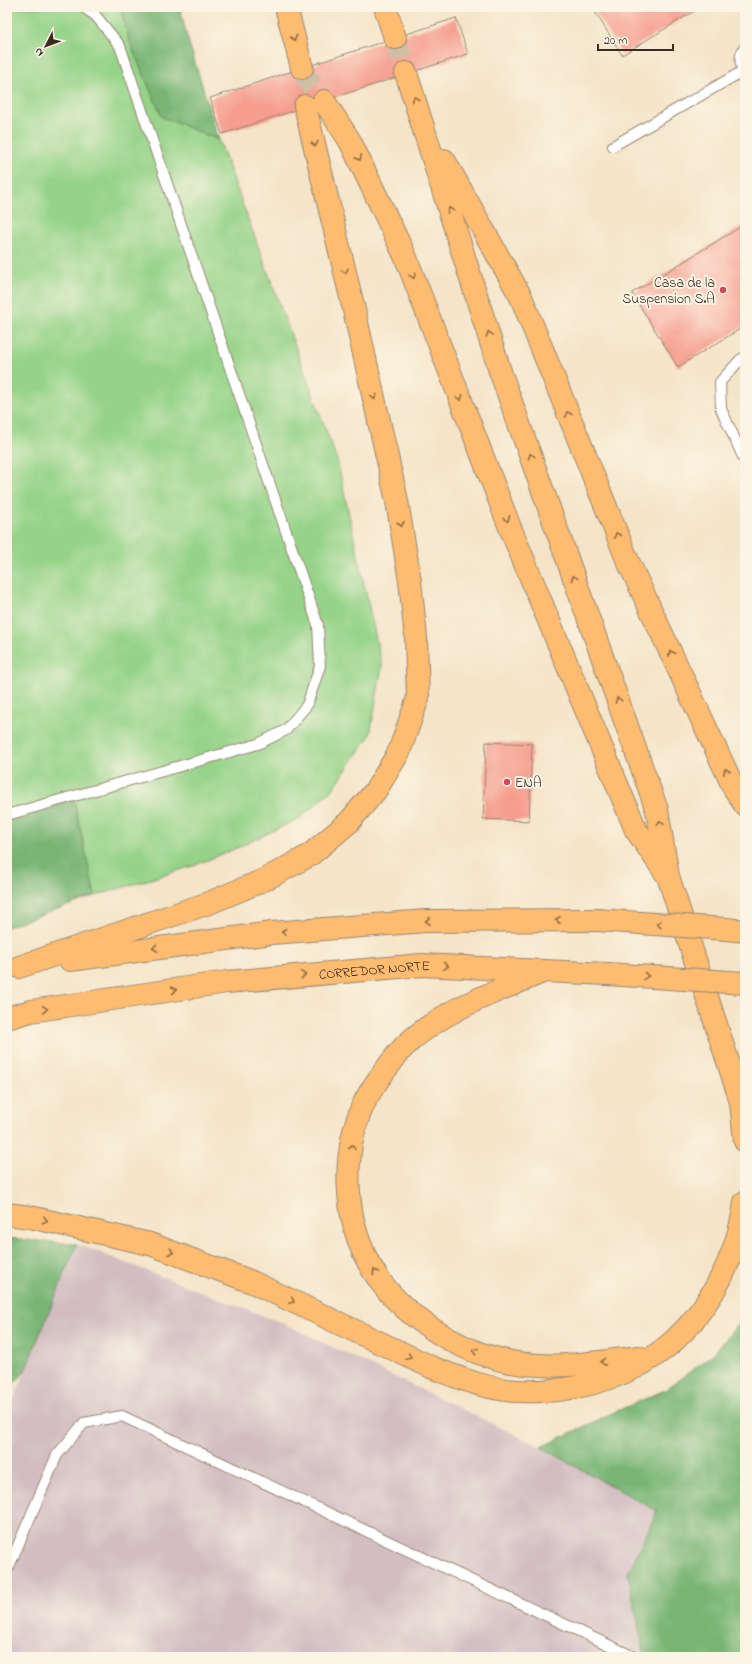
<svg xmlns="http://www.w3.org/2000/svg" width="752" height="1664" font-family="'Indie Flower',sans-serif">
<style>
.industrial{fill:#d2bec2}
.green{fill:#95d388;stroke:#687e53}
.forest{fill:#78b574;stroke:#5a7049}
.building{fill:#f59d8e}
.lines{fill:none;stroke-linecap:round;stroke-linejoin:round}
.motorway-tunnel{stroke:#cfbfa6;stroke-width:22;stroke-dasharray:22 11;stroke-linecap:butt}
.service-casing{stroke:#988773;stroke-width:12}
.motorway-casing{stroke:#988773;stroke-width:24}
.service{stroke:#fff;stroke-width:10}
.motorway{stroke:#fdbc6f;stroke-width:22}
.motorway-bridge-casing{stroke:#988773;stroke-width:24;stroke-linecap:butt}
.motorway-bridge{stroke:#fdbc6f;stroke-width:22}
.oneway{stroke:#926c42}
.poi-dot{fill:#d1495b;stroke:#fcf5e5;stroke-width:1.5}
.labels{text-anchor:middle;stroke-width:4;stroke-linejoin:round;paint-order:stroke}
.poi-label{font-size:14px;fill:#3b2a1e;stroke:#fcf5e5;text-anchor:end}
.street-label{font-size:14px;fill:#3b2a1e;stroke:#fcf5e5}
</style>
<rect width="100%" height="100%" fill="#fcf5e5"/>
<filter id="ink" filterUnits="userSpaceOnUse"><feTurbulence type="fractalNoise" baseFrequency=".025" numOctaves="2"/><feDisplacementMap in="SourceGraphic" scale="8" xChannelSelector="R" yChannelSelector="G"/><feConvolveMatrix kernelMatrix="1 2 1 2 8 2 1 2 1" color-interpolation-filters="sRGB"/></filter>
<filter id="wash" filterUnits="userSpaceOnUse"><feTurbulence type="fractalNoise" baseFrequency=".012" numOctaves="4" result="noise"/><feDisplacementMap in="SourceGraphic" scale="16" xChannelSelector="R" yChannelSelector="G"/><feGaussianBlur stdDeviation="0.9" result="paint"/><feColorMatrix in="noise" values="0 0 0 0 0 0 0 0 0 0 0 0 0 0 0 0 0 1.4 0 .05"/><feComposite in="paint" operator="in"/></filter>
<g filter="url(#wash)">
<rect width="100%" height="100%" fill="#f4e4c8"/>
<path class="industrial" d="M77,1244L282,1323L541,1447L657,1511L628,1573L645,1657H7V1416Z"/>
<path class="green" d="M7,7H120L130,43L162,117L219,140L337,460L382,666L370,735L333,789L300,818L239,847L193,866L95,896L73,796L7,815Z"/>
<path class="forest" d="M120,7H180L186,33L219,140L162,117L130,43Z
M73,796L95,896L7,927V815Z
M7,1238L77,1244L24,1373L7,1391Z
M745,1316V1657H645L628,1573L657,1511L541,1447L608,1415L665,1390L712,1355Z"/>
<g id="blocks">
<path class="building" d="M592,7H701L622,55Z
M456,18L468,54L222,134L210,98Z
M745,224V326L678,367L632,293Z
M486,742L532,744L529,821L483,819Z"/>
</g>
</g>
<g filter="url(#ink)">
<use href="#blocks" fill-opacity="0" stroke="#988773" stroke-width="1"/>
<g class="lines">
<path class="motorway-tunnel" d="M395,38L406,73
M302,68L307,79L324,101"/>
<g class="service-casing">
<path id="service" d="M745,47C739,55 739,65 745,73
M613,146L743,71
M745,357L740,360L720,382L721,409L745,461
M7,815L258,744L286,730L307,705L320,666L318,625L120,46L96,16L83,7
M7,1571L57,1455L84,1423L122,1416L634,1657"/>
</g>
<g class="motorway-casing">
<g id="motorway">
<path d="M286,7L302,68"/>
<path d="M385,7L395,38"/>
<path d="M406,73L500,371L657,810L668,876L741,1102L745,1141"/>
<path d="M324,101L350,141L406,258L509,525L636,830L665,872"/>
<path d="M444,160L521,297L627,559L734,788L745,805"/>
<path d="M726,929L745,931"/>
<path d="M70,960L272,933L426,921L597,920"/>
<path d="M19,967L209,903L264,880L310,855L349,822L376,790L399,752L418,698L416,638L410,581L397,501L355,314L305,106"/>
<path d="M545,971C498,991 446,1008 408,1043C401,1049 395,1057 390,1064C381,1075 373,1087 366,1099C340,1151 343,1223 374,1272C400,1314 455,1349 502,1360C547,1371 593,1363 639,1357"/>
<path id="s1" d="M7,1018L31,1011L227,982L422,965L607,974"/>
<path d="M7,1214L30,1217L150,1244L252,1282L431,1367C459,1378 488,1390 519,1391C558,1393 599,1385 634,1368C695,1338 736,1268 745,1202"/>
</g>
</g>
<use href="#service" class="service"/>
<use href="#motorway" class="motorway"/>
<g class="motorway-bridge-casing">
<path id="motorway-bridge" d="M597,920L726,929
M607,974L745,983"/>
</g>
<use href="#motorway-bridge" class="motorway-bridge"/>
</g>
<defs><path id="oneway-chevron" d="M-2-3.5L2.5 0L-2 3.5" fill="none" stroke-width="1.6" stroke-linecap="round" stroke-linejoin="round"/></defs>
<g class="oneway">
<use href="#oneway-chevron" transform="translate(294 38) rotate(75)"/>
<use href="#oneway-chevron" transform="translate(415 99) rotate(-108)"/>
<use href="#oneway-chevron" transform="translate(315 144) rotate(77)"/>
<use href="#oneway-chevron" transform="translate(359 158) rotate(64)"/>
<use href="#oneway-chevron" transform="translate(450 210) rotate(-107)"/>
<use href="#oneway-chevron" transform="translate(345 271) rotate(77)"/>
<use href="#oneway-chevron" transform="translate(413 276) rotate(69)"/>
<use href="#oneway-chevron" transform="translate(489 334) rotate(-107)"/>
<use href="#oneway-chevron" transform="translate(374 397) rotate(77)"/>
<use href="#oneway-chevron" transform="translate(460 398) rotate(69)"/>
<use href="#oneway-chevron" transform="translate(568 414) rotate(-112)"/>
<use href="#oneway-chevron" transform="translate(531 456) rotate(-110)"/>
<use href="#oneway-chevron" transform="translate(507 519) rotate(69)"/>
<use href="#oneway-chevron" transform="translate(401 524) rotate(80)"/>
<use href="#oneway-chevron" transform="translate(617 535) rotate(-112)"/>
<use href="#oneway-chevron" transform="translate(574 578) rotate(-110)"/>
<use href="#oneway-chevron" transform="translate(671 653) rotate(-115)"/>
<use href="#oneway-chevron" transform="translate(618 700) rotate(-110)"/>
<use href="#oneway-chevron" transform="translate(726 771) rotate(-115)"/>
<use href="#oneway-chevron" transform="translate(660 823) rotate(-99)"/>
<use href="#oneway-chevron" transform="translate(558 920) rotate(180)"/>
<use href="#oneway-chevron" transform="translate(428 921) rotate(178)"/>
<use href="#oneway-chevron" transform="translate(659 924) rotate(-176)"/>
<use href="#oneway-chevron" transform="translate(284 932) rotate(176)"/>
<use href="#oneway-chevron" transform="translate(155 948) rotate(172)"/>
<use href="#oneway-chevron" transform="translate(446 966) rotate(3)"/>
<use href="#oneway-chevron" transform="translate(303 975) rotate(-5)"/>
<use href="#oneway-chevron" transform="translate(646 976) rotate(4)"/>
<use href="#oneway-chevron" transform="translate(174 990) rotate(-8)"/>
<use href="#oneway-chevron" transform="translate(45 1009) rotate(-8)"/>
<use href="#oneway-chevron" transform="translate(352 1147) rotate(-80)"/>
<use href="#oneway-chevron" transform="translate(45 1220) rotate(13)"/>
<use href="#oneway-chevron" transform="translate(171 1252) rotate(20)"/>
<use href="#oneway-chevron" transform="translate(375 1272) rotate(-122)"/>
<use href="#oneway-chevron" transform="translate(292 1301) rotate(25)"/>
<use href="#oneway-chevron" transform="translate(475 1351) rotate(-159)"/>
<use href="#oneway-chevron" transform="translate(409 1357) rotate(25)"/>
<use href="#oneway-chevron" transform="translate(603 1362) rotate(172)"/>
</g>
</g>
<g class="poi-dot">
<circle cx="723" cy="290" r="4"/>
<circle cx="507" cy="782" r="4"/>
</g>
<g class="labels">
<g class="poi-label">
<text x="715" y="287">Casa de la<tspan x="715" dy="16">Suspension S.A</tspan></text>
<text x="515" y="787" text-anchor="start">ENA</text>
</g>
<g class="street-label">
<text dy="5" stroke="none"><textPath href="#s1" startOffset="371">CORREDOR NORTE</textPath></text>
</g>
</g>
<rect width="752" height="1664" fill="none" stroke="#fcf5e5" stroke-width="24"/>
<g transform="translate(46 46) rotate(228)" stroke="#fcf5e5" stroke-width="3" paint-order="stroke">
<path d="M0-3L7 15L0 10L-7 15Z" fill="#3b2a1e"/>
<text y="-6" font-size="11" font-weight="bold" text-anchor="middle" fill="#3b2a1e">N</text>
</g>
<path d="M598 44v6h75v-6" fill="none" stroke="#3b2a1e" stroke-width="2"/>
<text x="604" y="44" font-size="12" fill="#3b2a1e" stroke="#fcf5e5" stroke-width="3" paint-order="stroke">20 m</text>
</svg>
